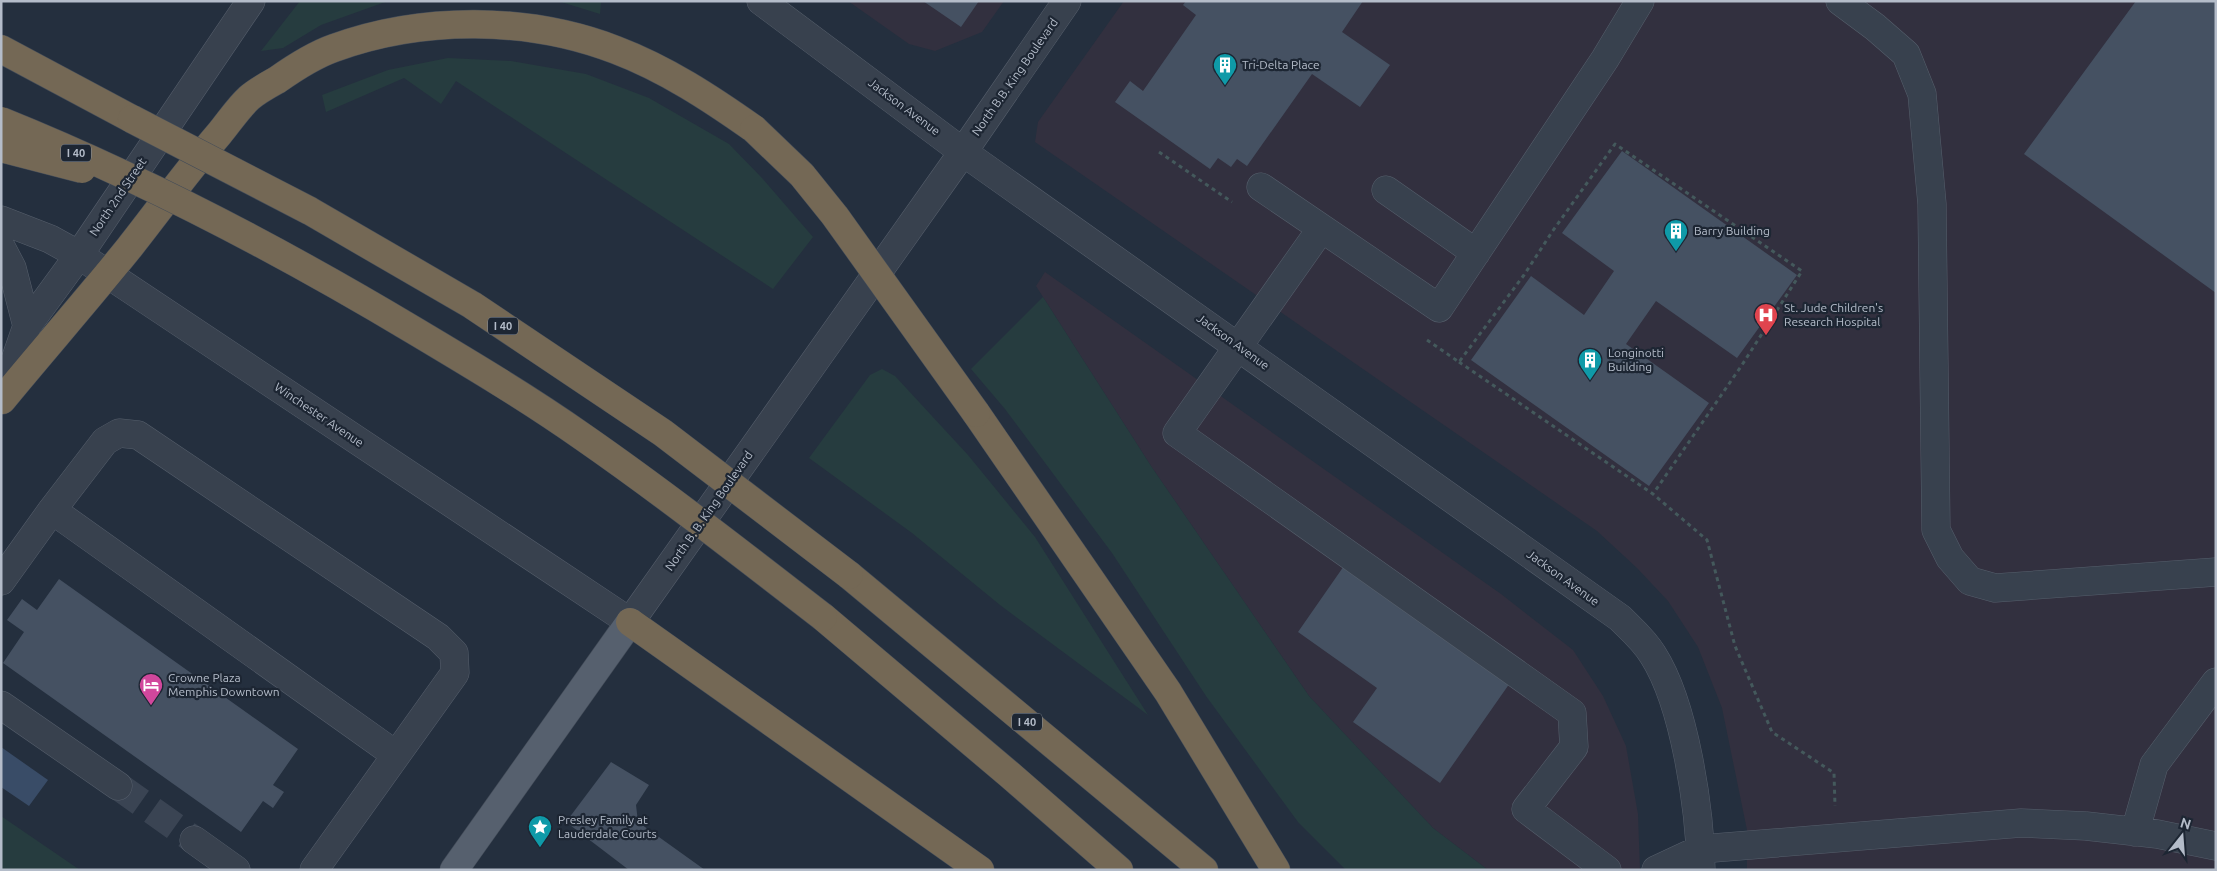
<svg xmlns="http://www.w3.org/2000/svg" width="2217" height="871" font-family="Ubuntu,sans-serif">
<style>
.medical{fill:#32303f}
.green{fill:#263c3f}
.water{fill:#394c67}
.building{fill:#455162}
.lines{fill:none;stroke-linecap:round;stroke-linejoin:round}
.minor-tunnel{stroke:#3a4453;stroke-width:28;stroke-dasharray:28 14;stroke-linecap:butt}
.minor-casing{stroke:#565f6c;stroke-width:29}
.major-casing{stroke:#414a57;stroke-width:29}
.highway-casing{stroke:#434c59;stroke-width:29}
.path{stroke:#44595c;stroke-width:3;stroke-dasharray:4 4;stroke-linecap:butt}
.minor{stroke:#38414e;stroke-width:28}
.major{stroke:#56606e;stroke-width:28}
.highway{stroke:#746855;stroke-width:28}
.highway-bridge-casing{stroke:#434c59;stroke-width:29;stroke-linecap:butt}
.highway-bridge{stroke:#746855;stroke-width:28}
.labels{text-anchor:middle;stroke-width:4.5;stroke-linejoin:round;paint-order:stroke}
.shield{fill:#1d2633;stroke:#878f9c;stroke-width:1}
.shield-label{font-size:11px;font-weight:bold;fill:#b4bcc9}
.poi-label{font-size:12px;fill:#b4bcc9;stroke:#1d2633;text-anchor:start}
.street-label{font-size:12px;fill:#b4bcc9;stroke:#1d2633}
</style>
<rect width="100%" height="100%" fill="#242f3e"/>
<path class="medical" d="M848,1H1004L982,32L935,51L909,44Z
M1124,1H2216V870H1747V830L1722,708L1698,647L1668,601L1637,568L1597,531L1035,142L1038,122Z
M1045,272L1501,594L1573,650L1603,696L1626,746L1638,814L1640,870H1488L1433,828L1309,696L1151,466L1036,286Z"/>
<path class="green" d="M300,1H388L321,25L283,48L261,51Z
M558,1H601L600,14Z
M448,58L511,61L586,74L649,98L729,144L762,178L813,237L773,289L456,81L441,104L404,78L326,112L322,95L388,70Z
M1043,297L1151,466L1309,696L1433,828L1488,870H1346L1298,822L1206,696L1112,553L1005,409L971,369Z
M882,369L895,376L968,455L1035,537L1148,715L1000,605L912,533L809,458L870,375Z
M1,816L80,870H1Z"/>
<path class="water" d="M1,747L48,780L29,806L1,787Z"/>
<path class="building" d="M923,1H979L961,27Z
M1186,1H1363L1342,32L1390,65L1360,107L1312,74L1247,166L1237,159L1231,167L1218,158L1210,169L1115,102L1130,81L1143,91L1196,15L1183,5Z
M2136,1H2216V293L2024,154Z
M1622,151L1797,275L1737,358L1656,301L1626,344L1709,403L1649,486L1471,360L1531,276L1584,315L1614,271L1562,233Z
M1346,563L1512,680L1440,783L1353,722L1377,688L1298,632Z
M59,579L298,749L273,785L284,792L273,808L263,801L241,832L3,663L24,632L7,620L22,599L37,610Z
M611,762L649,785L636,805L638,822L705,870H629L566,822Z"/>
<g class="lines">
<path class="minor-tunnel" d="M118,786L194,840"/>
<g class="minor-casing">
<path id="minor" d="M761,1L963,152L1620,618C1632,630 1644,640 1653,655C1685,705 1700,810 1701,870
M1840,1L1875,27L1906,54L1922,94L1932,204L1936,530L1950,558L1970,581L1995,588L2216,572
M1261,187L1439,308L1605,59L1640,1
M1386,190L1476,253
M1,220L50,239L79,255L630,622L963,152L1067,1
M1321,229L1177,433L1572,713L1574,747L1526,809L1607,870
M1,247L12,268L27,326
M2,398L27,326L79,255L251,1
M52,510L396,755
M1,581L52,510L105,441L119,433L138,435L438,637L454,653L455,673L314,870
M1,705L118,786
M2135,832L2154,765L2216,682
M194,840L236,870
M1656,870L1701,849L2021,823L2086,826L2157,834L2216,846"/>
</g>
<g class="major-casing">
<path id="major" d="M454,870L630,622"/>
</g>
<g class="highway-casing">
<path id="highway" d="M1,49L132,119
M2,400C44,349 87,300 129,248C159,210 187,171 219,134C229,122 238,108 249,98C257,91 268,85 277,80C294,68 314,55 334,48C422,16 528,16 616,50C666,69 710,98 754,129
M976,413L1168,692L1276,870
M849,575L1204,870
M823,617L1010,775L1119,870
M630,622L980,870"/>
</g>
<path class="path" d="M1159,152L1232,202
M1427,340L1459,362L1524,275L1552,232L1615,144L1802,271L1742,365L1653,494
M1459,362L1653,494L1707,540L1735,646L1772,732L1834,773L1835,806"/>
<use href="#minor" class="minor"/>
<use href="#major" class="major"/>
<use href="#highway" class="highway"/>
<g class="highway-bridge-casing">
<path id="highway-bridge" d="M132,119L310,211L472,305L663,433L849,575
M1,121C145,179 283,252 415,331C472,365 529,399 583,437C665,494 744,556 823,617
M754,129L802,175L835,216L976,413
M1,148L82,169"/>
</g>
<use href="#highway-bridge" class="highway-bridge"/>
</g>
<defs>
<g id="building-pin" transform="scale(1.25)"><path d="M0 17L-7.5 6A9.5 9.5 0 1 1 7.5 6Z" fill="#0f9aa8" stroke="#1d2633"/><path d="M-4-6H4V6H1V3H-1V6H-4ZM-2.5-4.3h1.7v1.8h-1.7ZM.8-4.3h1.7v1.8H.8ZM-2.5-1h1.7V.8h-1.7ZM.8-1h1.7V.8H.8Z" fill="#fff"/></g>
<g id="hospital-pin" transform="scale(1.25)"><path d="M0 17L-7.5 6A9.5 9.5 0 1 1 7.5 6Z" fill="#e0444e" stroke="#1d2633"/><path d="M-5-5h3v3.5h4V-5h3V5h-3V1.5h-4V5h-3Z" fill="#fff"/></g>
<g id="hotel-pin" transform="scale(1.25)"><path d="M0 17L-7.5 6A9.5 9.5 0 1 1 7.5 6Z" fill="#d1479c" stroke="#1d2633"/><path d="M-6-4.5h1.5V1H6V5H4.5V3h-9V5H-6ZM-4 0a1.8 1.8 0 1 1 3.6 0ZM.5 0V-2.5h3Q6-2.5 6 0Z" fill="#fff"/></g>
<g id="sight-pin" transform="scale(1.25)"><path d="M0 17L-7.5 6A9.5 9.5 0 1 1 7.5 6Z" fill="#0f9aa8" stroke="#1d2633"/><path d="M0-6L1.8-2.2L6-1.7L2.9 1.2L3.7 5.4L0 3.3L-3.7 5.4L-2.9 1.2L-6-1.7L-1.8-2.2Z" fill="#fff"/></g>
</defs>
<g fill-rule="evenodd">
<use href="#building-pin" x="1225" y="65"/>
<use href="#building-pin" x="1676" y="231"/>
<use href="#hospital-pin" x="1766" y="315"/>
<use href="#building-pin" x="1590" y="360"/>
<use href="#hotel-pin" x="151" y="685"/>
<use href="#sight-pin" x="540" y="827"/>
</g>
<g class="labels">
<g class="shield">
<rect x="61" y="144.5" width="30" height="17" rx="4"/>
<rect x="488" y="317.5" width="30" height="17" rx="4"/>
<rect x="1012" y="713.5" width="30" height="17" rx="4"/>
</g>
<g class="shield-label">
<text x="76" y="157">I 40</text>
<text x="503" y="330">I 40</text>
<text x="1027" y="726">I 40</text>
</g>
<g class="poi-label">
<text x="1242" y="69">Tri-Delta Place</text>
<text x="1694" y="235">Barry Building</text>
<text x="1784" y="312">St. Jude Children's<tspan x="1784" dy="14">Research Hospital</tspan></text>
<text x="1608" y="357">Longinotti<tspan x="1608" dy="14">Building</tspan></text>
<text x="168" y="682">Crowne Plaza<tspan x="168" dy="14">Memphis Downtown</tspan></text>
<text x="558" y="824">Presley Family at<tspan x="558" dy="14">Lauderdale Courts</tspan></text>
</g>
<g class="street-label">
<text transform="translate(1015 77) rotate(-55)" y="4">North B.B. King Boulevard</text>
<text transform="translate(904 107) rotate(37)" y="4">Jackson Avenue</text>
<text transform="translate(118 197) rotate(-56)" y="4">North 2nd Street</text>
<text transform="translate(1233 342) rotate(36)" y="4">Jackson Avenue</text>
<text transform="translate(319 415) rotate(34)" y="4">Winchester Avenue</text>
<text transform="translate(709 511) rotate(-55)" y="4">North B. B. King Boulevard</text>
<text transform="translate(1563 578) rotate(36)" y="4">Jackson Avenue</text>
</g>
</g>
<rect width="2217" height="871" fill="none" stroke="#b4bcc9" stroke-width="5"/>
<g transform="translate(2182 836) rotate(17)" stroke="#1d2633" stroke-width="4" paint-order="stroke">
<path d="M0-4L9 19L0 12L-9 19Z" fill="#b4bcc9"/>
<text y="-8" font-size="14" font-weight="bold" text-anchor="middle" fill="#b4bcc9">N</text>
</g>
</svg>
